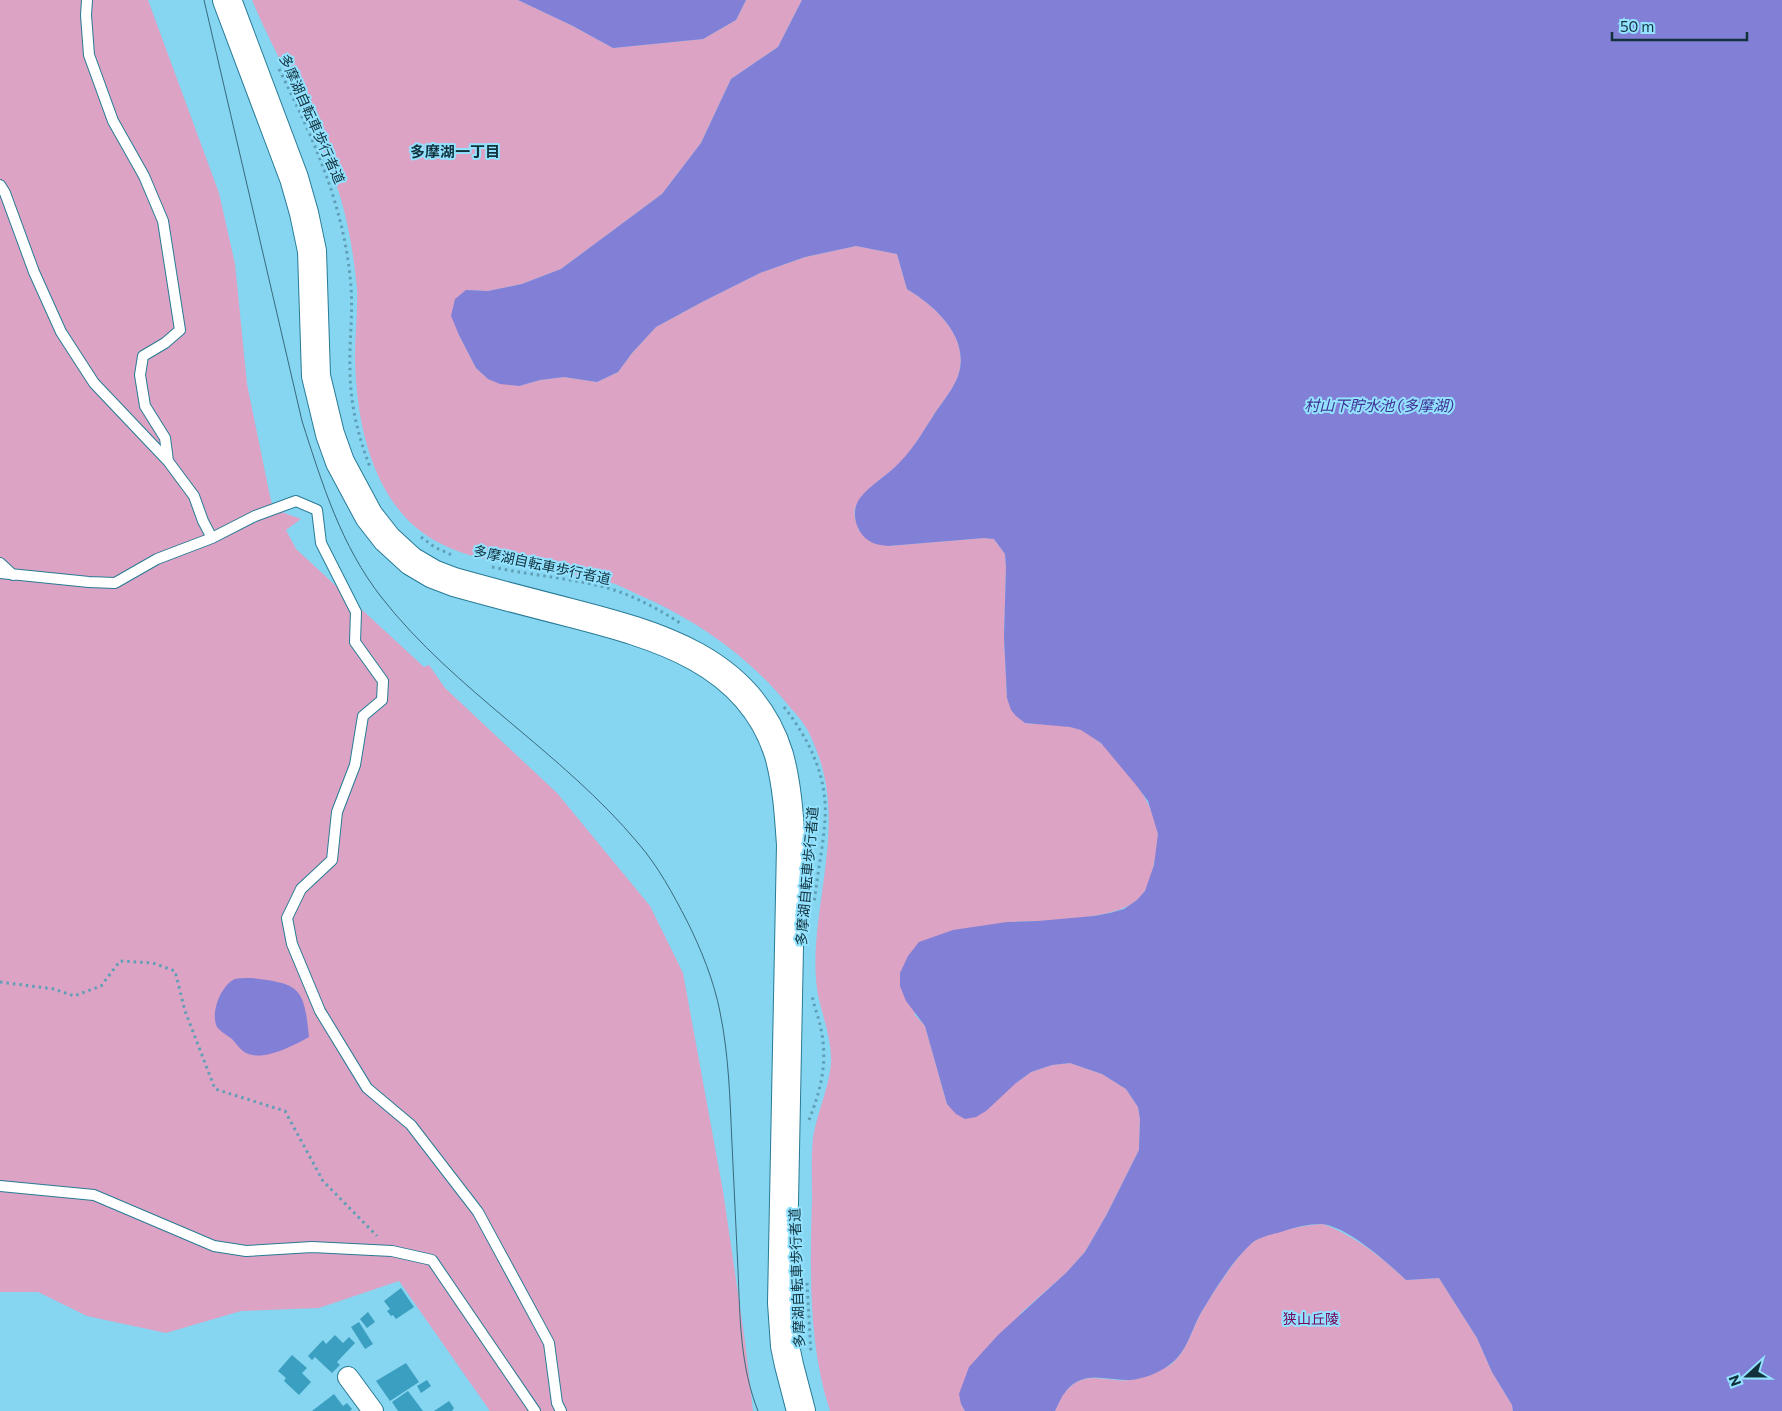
<svg xmlns="http://www.w3.org/2000/svg" width="1782" height="1411" font-family="Commissioner,'Noto Sans JP',sans-serif">
<style>
.green{fill:#dca3c4}
.water{fill:#817fd6}
.building{fill:#3a9fc0}
.lines{fill:none;stroke-linecap:round;stroke-linejoin:round}
.lane-casing{stroke:#287b95;stroke-width:12}
.street-casing{stroke:#287b95;stroke-width:22}
.secondary-casing{stroke:#287b95;stroke-width:30}
.path{stroke:#5f9fb6;stroke-width:3;stroke-dasharray:2.5 4;stroke-linecap:butt}
.lane{stroke:#fff;stroke-width:10}
.street{stroke:#fff;stroke-width:20}
.secondary{stroke:#fff;stroke-width:28}
.tram{stroke:#396a7b;stroke-width:1}
.labels{text-anchor:middle;stroke-width:4;stroke-linejoin:round;paint-order:stroke}
.street-label{font-size:14px;fill:#11323d;stroke:#93e2ff}
.park-label{font-size:14px;fill:#740256;stroke:#93e2ff}
.neighbourhood-label{font-size:15px;font-weight:bold;fill:#11323d;stroke:#93e2ff}
.water-label{font-size:15px;font-style:italic;fill:#3f2f95;stroke:#93e2ff}
</style>
<rect width="100%" height="100%" fill="#86d5f1"/>
<path class="green" d="M0,0H148L219,193L235,264L247,384L271,501L276,510L301,519L286,530L296,549L424,667L429,665L445,688L557,793L650,906L683,973L723,1191L745,1341L753,1411H490L399,1281L319,1308L241,1311L166,1333L87,1316L38,1292H0Z
M252,0H518L573,26L613,48L703,39L736,20L746,0H802L778,47L731,79L701,143L662,194L561,269L522,284L488,291L466,290L459,335L476,368L488,379L519,386L540,380L564,377L597,382L618,372L632,353L656,327L702,302L760,273L805,257L856,246L897,254L907,289C935,306 969,336 959,373C955,387 943,401 935,413C924,430 914,448 900,463C888,475 859,492 855,509C853,516 857,524 859,531L888,546L984,538L994,539L1005,554L1006,567L1004,637L1007,698L1025,723C1041,725 1068,724 1081,730C1110,743 1156,802 1158,834C1158,846 1155,860 1152,872C1149,883 1145,894 1136,901C1111,921 1039,921 1007,922L914,1014L925,1026L947,1104L1016,1083L1031,1072L1052,1065L1070,1063L1102,1074L1126,1089L1138,1107L1140,1119L1139,1150L1107,1214L1085,1252L1066,1273L1021,1313L961,1404L965,1411H830C808,1344 810,1268 812,1198C812,1178 811,1158 813,1138C817,1112 829,1089 831,1063C832,1040 823,1018 818,995C815,978 815,962 816,944C821,878 842,813 816,749C813,742 810,733 805,726C801,719 794,712 789,706C751,659 701,623 646,598C636,594 625,588 615,584C599,579 581,576 564,573C508,562 448,562 406,518C367,476 356,412 355,357C355,334 358,311 357,289C354,257 349,226 340,196C319,127 280,66 252,0Z
M1323,1224C1357,1237 1380,1256 1406,1280L1439,1278L1477,1338L1492,1372L1512,1405L1513,1411H1055C1058,1405 1061,1396 1066,1391C1086,1368 1107,1383 1131,1380C1139,1379 1163,1370 1170,1365C1187,1352 1191,1331 1201,1313C1210,1297 1239,1252 1253,1242C1267,1232 1305,1225 1323,1224Z"/>
<path class="water" d="M518,0H746L736,20L703,39L613,48L573,26Z
M802,0H1782V1411H1513L1512,1405L1492,1372L1477,1338L1439,1278L1406,1280C1387,1262 1347,1226 1321,1224C1308,1224 1296,1227 1284,1231C1274,1234 1259,1237 1252,1243C1232,1261 1216,1288 1202,1311C1191,1329 1188,1352 1169,1365C1159,1373 1143,1379 1130,1380C1107,1381 1084,1369 1066,1391C1061,1397 1058,1405 1055,1411H965L961,1404L959,1394L969,1367L998,1335L1066,1273L1085,1252L1107,1214L1139,1150L1140,1119L1138,1107L1126,1089L1102,1074L1070,1063L1052,1065L1031,1072L1016,1083L986,1111L976,1117L965,1119L956,1114L947,1104L925,1026L906,1001L900,986V973L908,956L919,942L953,930L1007,922L1038,921L1094,916L1110,913L1124,909L1137,900L1145,891L1154,865L1158,834L1148,801L1136,785L1101,743L1081,730L1070,727L1025,723L1016,716L1011,710L1007,698L1004,637L1006,567L1005,554L994,539L984,538L888,546C883,545 878,545 873,543C857,536 849,513 860,498C871,484 888,475 900,462C914,448 924,430 935,413C943,401 955,387 959,373C969,336 935,306 907,289L897,254L856,246L805,257L760,273L702,302L656,327L632,353L618,372L597,382L564,377L540,380L519,386L500,384L488,379L476,368L459,335L451,316L455,299L466,290L488,291L522,284L561,269L662,194L701,143L731,79L778,47Z
M251,978C300,984 304,987 309,1037C293,1046 259,1064 243,1051C239,1048 236,1043 232,1039C227,1035 221,1032 217,1027C210,1013 221,985 235,979C239,978 246,978 251,978Z"/>
<path class="building" d="M401,1288L414,1307L396,1319L393,1315L391,1316L387,1311L390,1309L384,1301Z
M368,1312L375,1322L367,1328L360,1319Z
M359,1322L373,1344L365,1349L351,1327Z
M335,1335L343,1343L349,1337L355,1343L337,1362L340,1365L332,1373L315,1357L312,1360L308,1356L323,1340L326,1344Z
M292,1355L307,1368L302,1373L311,1382L299,1395L284,1381L286,1378L278,1371Z
M406,1363L419,1382L390,1401L376,1381Z
M427,1380L431,1386L421,1393L417,1386Z
M408,1391L423,1411H398L392,1402Z
M334,1394L343,1406L347,1403L352,1409L350,1411H312Z
M449,1401L454,1408L452,1411H434Z"/>
<g class="lines">
<g class="lane-casing">
<path id="lane" d="M87,0L86,15L89,55L113,121L144,176L163,221L180,330L165,343L143,356L140,375L145,406L165,438L168,461
M0,185L5,193L34,272L61,332L94,383L168,461L194,496L203,521L212,538
M0,563L13,575
M0,573L89,582L115,583L157,559L212,538L255,516L296,501L317,510L321,543L356,612L355,642L383,681L382,700L363,716L355,765L337,812L332,860L301,889L287,918L292,944L320,1011L367,1088L411,1125L478,1212L549,1343L557,1403L561,1411
M0,1186L94,1195L214,1246L246,1251L312,1247L392,1251L432,1260L535,1411"/>
</g>
<g class="street-casing">
<path id="street" d="M348,1377L373,1411"/>
</g>
<g class="secondary-casing">
<path id="secondary" d="M227,0L294,178L304,213L312,251L316,376L330,434L340,462L369,516L387,539L411,561L433,574L454,582C493,593 532,603 571,613C656,635 750,660 779,755C787,784 789,815 791,845L782,1303L785,1346L789,1365L801,1411"/>
</g>
<path class="path" d="M279,69C314,140 345,207 351,287C353,314 349,343 350,370C350,403 358,436 370,467
M421,537L436,548L452,555
M492,567C525,574 558,577 591,584C623,590 654,606 680,623
M784,707C809,739 828,777 825,820C823,848 817,876 814,904
M0,982L54,989L74,996L101,986L120,961L153,963L175,971L185,1011L215,1089L285,1111L323,1181L377,1236
M809,1120C821,1090 828,1062 821,1029C819,1018 814,1007 812,995
M807,1283L811,1354"/>
<use href="#lane" class="lane"/>
<use href="#street" class="street"/>
<use href="#secondary" class="secondary"/>
<path class="tram" d="M204,0L302,421C322,483 341,546 382,598C455,691 562,752 638,843C658,866 673,894 687,921C701,949 714,981 720,1012C729,1056 730,1100 732,1144C734,1186 736,1228 738,1270C740,1317 740,1366 758,1411"/>
</g>
<g class="labels">
<g class="street-label">
<text transform="translate(312 119) rotate(66)" y="5">多摩湖自転車歩行者道</text>
<text transform="translate(542 565) rotate(12)" y="5">多摩湖自転車歩行者道</text>
<text transform="translate(807 876) rotate(-85)" y="5">多摩湖自転車歩行者道</text>
<text transform="translate(797 1278) rotate(-92)" y="5">多摩湖自転車歩行者道</text>
</g>
<g class="park-label">
<text x="1311" y="1324">狭山丘陵</text>
</g>
<g class="neighbourhood-label">
<text x="455" y="157">多摩湖一丁目</text>
</g>
<g class="water-label">
<text x="1379" y="411">村山下貯水池 (多摩湖)</text>
</g>
</g>
<g transform="translate(1747 1376) rotate(249)" stroke="#93e2ff" stroke-width="4" paint-order="stroke">
<path d="M0-4L9 19L0 12L-9 19Z" fill="#11323d"/>
<text y="-8" font-size="14" font-weight="bold" text-anchor="middle" fill="#11323d">N</text>
</g>
<path d="M1612 32v8h135v-8" fill="none" stroke="#11323d" stroke-width="2.5"/>
<text x="1620" y="32" font-size="15" fill="#11323d" stroke="#93e2ff" stroke-width="4" paint-order="stroke">50 m</text>
</svg>
